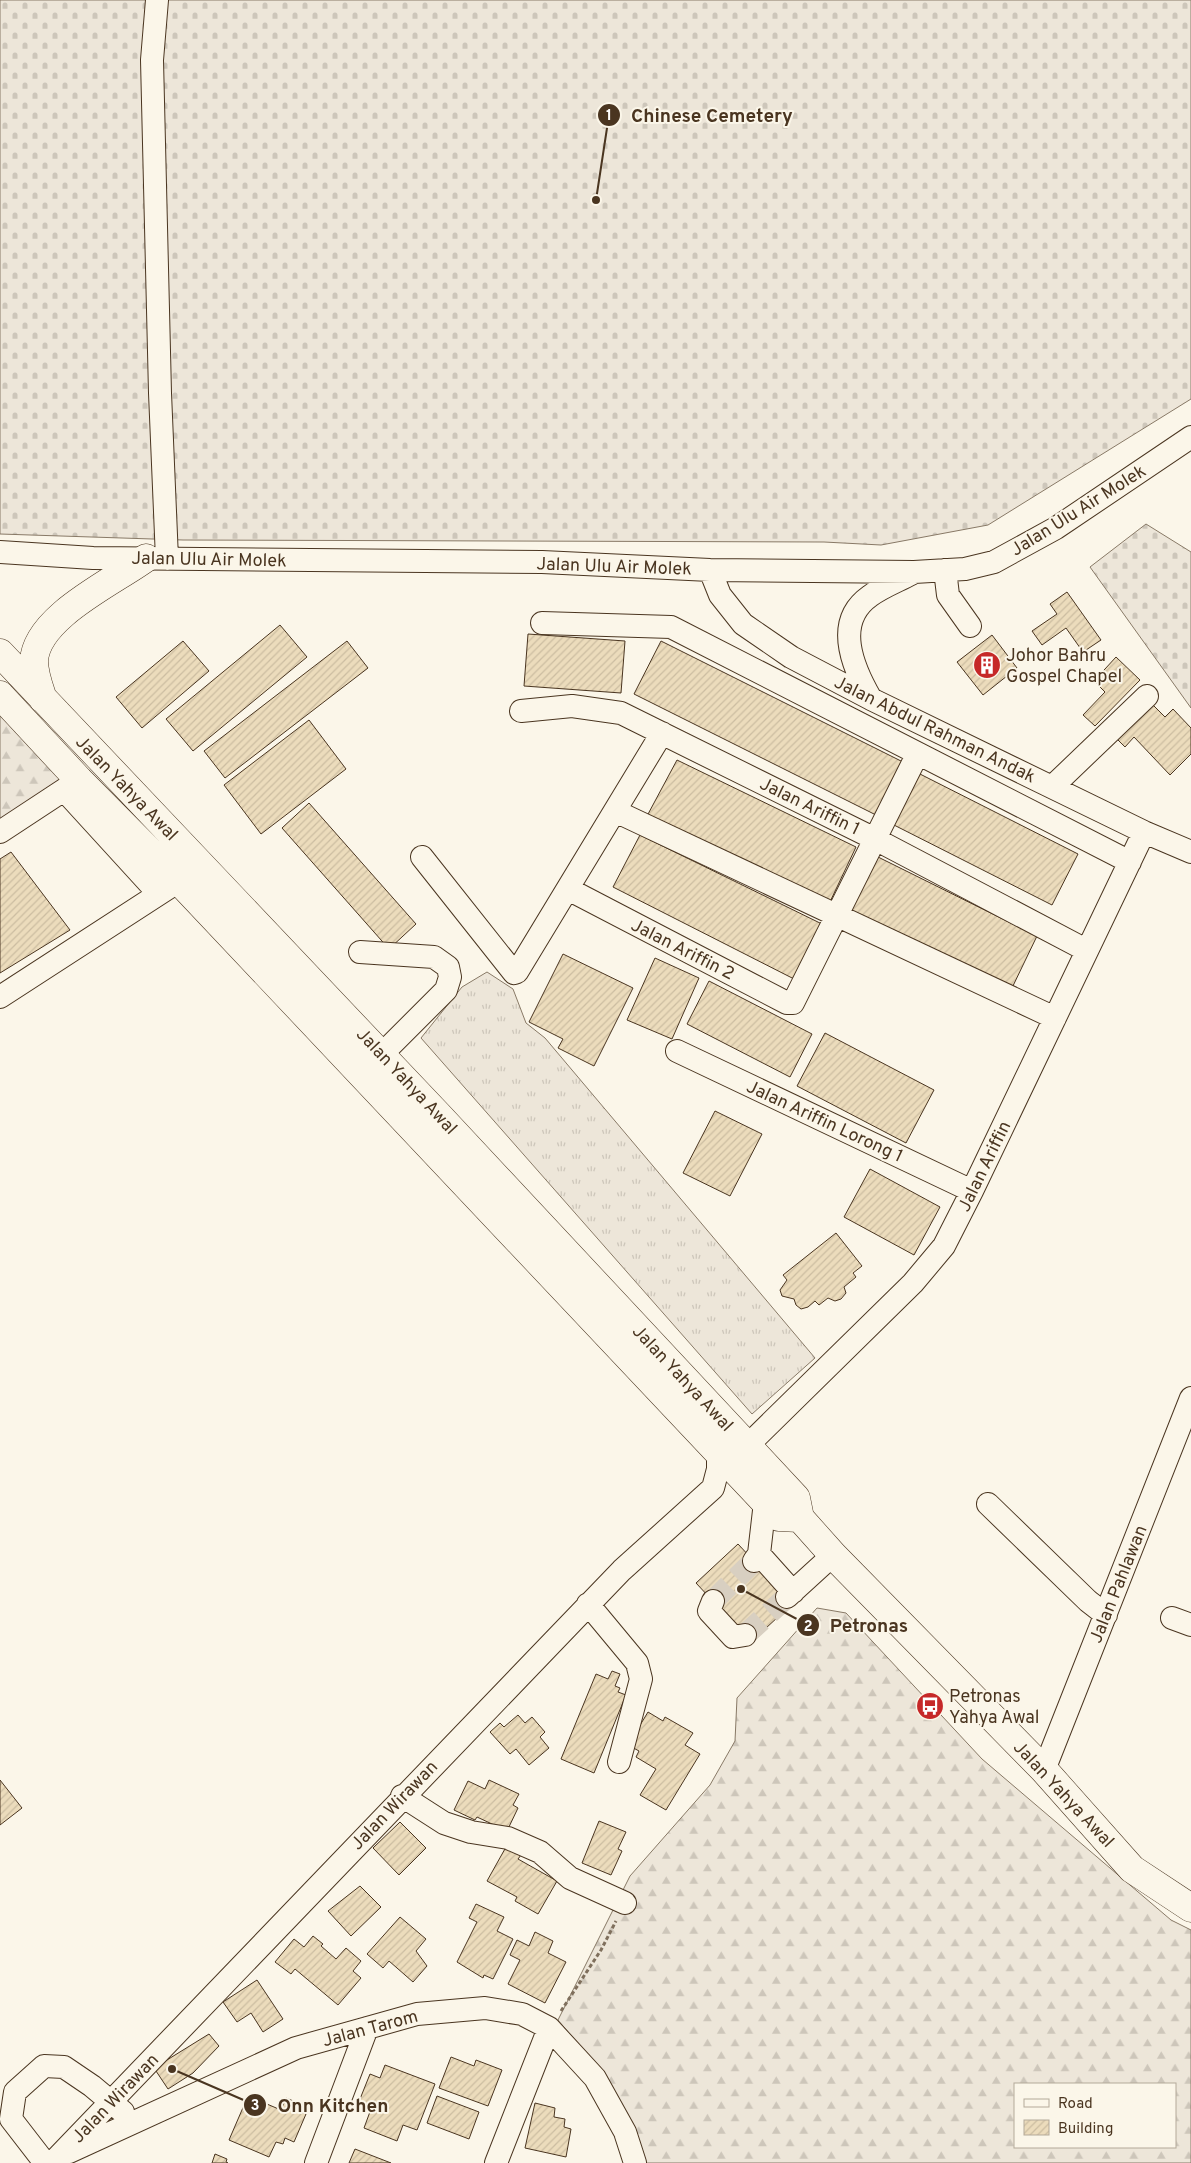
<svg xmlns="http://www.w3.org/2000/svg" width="1191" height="2163" font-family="Overpass,sans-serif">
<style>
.grass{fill:url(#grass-tufts);stroke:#887966}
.forest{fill:url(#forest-firs);stroke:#887966;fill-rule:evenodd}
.cemetery{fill:url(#cemetery-stones);stroke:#887966}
.building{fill:url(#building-hatch);stroke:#4a3520}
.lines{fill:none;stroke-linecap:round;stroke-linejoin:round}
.minor-tunnel{stroke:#d8cfc1;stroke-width:22;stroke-dasharray:22 11;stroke-linecap:butt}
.minor-casing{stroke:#4a3520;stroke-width:24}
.major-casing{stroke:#4a3520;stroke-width:29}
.path{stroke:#7f6f5c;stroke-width:3;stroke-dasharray:4 2.5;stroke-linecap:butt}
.minor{stroke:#fbf6e9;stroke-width:22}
.major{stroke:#fbf6e9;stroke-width:28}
.labels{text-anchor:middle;stroke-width:4;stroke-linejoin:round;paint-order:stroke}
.street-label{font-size:18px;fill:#4a3520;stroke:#fbf6e9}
.poi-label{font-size:18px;fill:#4a3520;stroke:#fbf6e9;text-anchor:start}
.leader{fill:none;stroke:#4a3520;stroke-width:2}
.callout-dot{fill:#4a3520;stroke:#fbf6e9;stroke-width:2}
.mark-label{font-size:15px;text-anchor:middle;font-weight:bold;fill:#fff}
.callout-label{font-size:19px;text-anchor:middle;font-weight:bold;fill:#4a3520;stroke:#fbf6e9;stroke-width:4;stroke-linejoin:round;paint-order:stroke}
</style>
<defs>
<pattern id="grass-tufts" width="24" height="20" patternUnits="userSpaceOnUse" patternTransform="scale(1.25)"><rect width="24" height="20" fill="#ede6d9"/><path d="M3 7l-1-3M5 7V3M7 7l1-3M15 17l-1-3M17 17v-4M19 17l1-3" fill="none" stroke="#cdc6ba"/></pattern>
<pattern id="forest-firs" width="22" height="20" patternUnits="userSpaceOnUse" patternTransform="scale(1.25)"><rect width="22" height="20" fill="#ede6d9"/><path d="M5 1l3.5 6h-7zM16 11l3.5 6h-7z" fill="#cdc6ba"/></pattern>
<pattern id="cemetery-stones" width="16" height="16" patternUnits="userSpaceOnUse" patternTransform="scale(1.25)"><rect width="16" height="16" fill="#ede6d9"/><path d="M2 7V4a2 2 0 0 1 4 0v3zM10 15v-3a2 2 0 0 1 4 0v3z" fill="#cdc6ba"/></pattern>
<pattern id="building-hatch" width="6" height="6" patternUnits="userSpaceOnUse" patternTransform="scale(1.25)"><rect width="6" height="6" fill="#ecdcbc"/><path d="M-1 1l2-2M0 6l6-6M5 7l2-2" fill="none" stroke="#ccbda1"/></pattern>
</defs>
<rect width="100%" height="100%" fill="#fbf6e9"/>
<path class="grass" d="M487,972L513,989L526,1023L545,1038L815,1358L752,1414L421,1038L462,987Z"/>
<path class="forest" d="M0,706L70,782L0,821Z
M817,1608L846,1613L982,1759L1171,1920L1191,1930V2163H640L593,2062L558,2020L630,1876L710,1785L735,1741L737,1698ZM1015,2084H1175V2147H1015Z"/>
<path class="cemetery" d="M0,0H1191V399L988,525L881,545L824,542L183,540L0,534Z
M1146,524L1191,552V708L1090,567Z"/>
<path class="building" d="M1067,592L1101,640L1083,652L1066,628L1042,645L1032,631L1057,614L1050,604Z
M280,625L307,657L193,751L166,719Z
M528,634L625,641L621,693L524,686Z
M992,635L1017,668L983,695L957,662Z
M183,641L209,671L142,728L116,697Z
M347,641L368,668L225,778L204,751Z
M661,641L903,762L876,815L634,694Z
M1116,657L1140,680L1095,726L1083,715L1105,692L1094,681Z
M1149,701L1165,717L1173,709L1191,728V754L1170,775L1134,737L1125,747L1113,735Z
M309,720L346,769L261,834L224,785Z
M677,760L856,847L828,906L647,816Z
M916,772L1078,854L1052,905L890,823Z
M309,803L416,924L389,949L282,828Z
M640,835L824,925L798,981L613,887Z
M11,852L70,930L0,973V859Z
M874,855L1037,936L1011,990L847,909Z
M563,954L633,988L594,1066L558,1048L563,1039L529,1022Z
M655,958L699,978L672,1039L627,1020Z
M709,981L812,1034L790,1077L687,1024Z
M825,1033L934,1090L906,1143L797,1086Z
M715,1111L762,1134L730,1196L683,1173Z
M870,1169L940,1207L914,1255L844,1217Z
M836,1233L862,1266L853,1273L856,1277L844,1287L846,1293L841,1299L835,1301L828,1298L819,1305L815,1301L808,1307L801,1309L796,1305L794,1299L782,1296L780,1290L787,1280L783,1275Z
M738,1544L793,1603L751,1642L696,1583Z
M612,1671L620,1674L615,1686L620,1688L618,1692L626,1695L594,1773L561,1759L596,1674L608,1679Z
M648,1712L663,1721L665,1717L693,1733L685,1745L700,1754L666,1810L640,1795L656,1769L636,1757L639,1751L628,1745Z
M518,1715L525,1723L532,1717L545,1732L540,1737L549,1748L529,1765L516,1749L510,1754L490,1732L500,1723L504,1727Z
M0,1780L22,1808L0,1825Z
M489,1780L519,1794L513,1805L518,1808L507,1831L477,1817L475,1820L454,1810L468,1781L485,1789Z
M599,1821L626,1832L618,1849L622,1851L611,1875L582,1863Z
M400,1822L426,1848L399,1875L373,1848Z
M506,1847L521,1855L518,1859L557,1881L538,1914L515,1901L517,1897L487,1881Z
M360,1886L381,1907L351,1936L328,1911Z
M476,1904L504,1917L497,1931L513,1939L493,1979L484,1975L483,1978L457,1962L477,1922L469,1918Z
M400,1917L426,1939L416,1951L427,1966L413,1982L389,1961L383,1968L367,1954Z
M535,1932L553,1941L548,1953L566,1962L545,2003L508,1984L520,1960L510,1955L517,1940L529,1946Z
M313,1936L323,1944L321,1946L336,1959L346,1948L361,1961L353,1971L361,1978L338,2005L295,1969L291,1974L275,1962L294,1939L304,1947Z
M257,1980L283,2019L263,2032L251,2013L237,2022L223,2002Z
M209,2034L219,2046L193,2073L168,2089L154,2068Z
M451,2057L474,2066L476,2060L502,2070L488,2106L439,2088Z
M385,2065L435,2084L417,2130L403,2125L397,2141L364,2128L371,2109L358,2104L370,2074L380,2078Z
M248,2096L281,2110L286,2098L303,2105L301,2112L306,2114L294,2142L285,2138L283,2144L276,2142L269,2157L229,2140Z
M437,2096L479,2112L469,2139L427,2123Z
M535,2103L555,2108L554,2117L565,2119L564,2127L571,2129L566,2157L525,2148Z
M355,2149L391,2163H349Z
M215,2154L227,2159L226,2162L228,2163H212Z"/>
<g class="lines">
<path class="minor-tunnel" d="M713,1601L754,1561
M745,1635L787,1597"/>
<g class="minor-casing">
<path id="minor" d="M157,0L152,60L160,393L167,559
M0,552L93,558L542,562L710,570L914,572L965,569L994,562L1056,528L1191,437
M710,570L720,595L743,624L791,657L871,699L1144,832L1191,852
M945,570L948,595L970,626
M542,623L671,627L1130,862
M871,699C853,668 833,622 870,596C882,587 898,581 911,574
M521,711L572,706L621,713L875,839L1086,950
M1052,787L1147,696
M64,790L159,894
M615,811L1055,1018
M0,832L76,782
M422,857L514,973L517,972L662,733
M568,889L787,1003H793L917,755
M360,952L434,957L448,967L450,977L446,990L381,1055
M0,997L179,881
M677,1051L972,1191
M747,1446L913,1283L944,1246L972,1191L1144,832
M988,1504L1088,1601L1106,1615
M759,1554L793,1592
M754,1561L759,1554L765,1502
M787,1597L833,1555
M713,1601L709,1611L733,1637L745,1635
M588,1604L637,1663L641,1679L619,1762
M1172,1618L1191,1625
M1044,1770L1191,1398
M402,1796L444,1823L471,1832L508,1838L540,1852L570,1878L625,1903
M69,2152L296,2048L417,2014L485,2008L522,2014L549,2028L595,2078L625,2132L635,2163
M45,2163L11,2119L15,2092L44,2066L64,2067L92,2086L123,2112
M52,2163L622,1570L713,1488L718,1469V1452
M316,2163L367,2028
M496,2163L549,2028"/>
</g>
<g class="major-casing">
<path id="major" d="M0,653L440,1117L796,1498L800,1518L833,1555L1044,1770L1132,1869L1191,1908
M0,695L79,780L179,881L765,1502L779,1517L800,1518
M43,699C39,687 34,674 34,661C36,617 113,582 146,558"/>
</g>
<path class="path" d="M561,2011L601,1950L616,1921"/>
<use href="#minor" class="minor"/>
<use href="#major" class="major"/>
</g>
<defs>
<g id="building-disc" transform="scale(1.4375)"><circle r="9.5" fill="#c62828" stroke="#fbf6e9"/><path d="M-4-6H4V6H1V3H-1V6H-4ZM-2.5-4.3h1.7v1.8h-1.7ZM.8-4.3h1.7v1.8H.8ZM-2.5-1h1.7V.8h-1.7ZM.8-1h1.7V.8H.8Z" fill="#fff"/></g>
<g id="bus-disc" transform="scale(1.4375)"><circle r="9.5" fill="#c62828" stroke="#fbf6e9"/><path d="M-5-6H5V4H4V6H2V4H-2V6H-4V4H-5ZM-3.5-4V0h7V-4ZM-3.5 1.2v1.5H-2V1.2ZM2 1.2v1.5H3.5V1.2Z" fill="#fff"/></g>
</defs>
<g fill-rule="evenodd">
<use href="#building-disc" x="987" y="665"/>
<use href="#bus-disc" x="930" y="1706"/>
</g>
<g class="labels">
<g class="street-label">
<text transform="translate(1078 510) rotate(-32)" y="6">Jalan Ulu Air Molek</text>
<text transform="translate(209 559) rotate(1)" y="6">Jalan Ulu Air Molek</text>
<text transform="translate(614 566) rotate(2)" y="6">Jalan Ulu Air Molek</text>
<text transform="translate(935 729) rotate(26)" y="6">Jalan Abdul Rahman Andak</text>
<text transform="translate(127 788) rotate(46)" y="6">Jalan Yahya Awal</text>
<text transform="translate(810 806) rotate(26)" y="6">Jalan Ariffin 1</text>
<text transform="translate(683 949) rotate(27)" y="6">Jalan Ariffin 2</text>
<text transform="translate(407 1081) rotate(47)" y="6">Jalan Yahya Awal</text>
<text transform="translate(825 1121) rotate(25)" y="6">Jalan Ariffin Lorong 1</text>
<text transform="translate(984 1166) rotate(-64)" y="6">Jalan Ariffin</text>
<text transform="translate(683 1378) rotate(47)" y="6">Jalan Yahya Awal</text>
<text transform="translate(1118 1584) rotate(-68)" y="6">Jalan Pahlawan</text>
<text transform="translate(1064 1794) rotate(47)" y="6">Jalan Yahya Awal</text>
<text transform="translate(394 1805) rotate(-46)" y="6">Jalan Wirawan</text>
<text transform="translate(370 2028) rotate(-15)" y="6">Jalan Tarom</text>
<text transform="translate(115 2098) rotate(-46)" y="6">Jalan Wirawan</text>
</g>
<g class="poi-label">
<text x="1006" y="661">Johor Bahru<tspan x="1006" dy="21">Gospel Chapel</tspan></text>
<text x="949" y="1702">Petronas<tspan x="949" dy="21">Yahya Awal</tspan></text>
</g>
</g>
<path class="leader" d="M596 200L609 115M741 1589L808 1625M172 2069L255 2105"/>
<g class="callout-dot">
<circle cx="596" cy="200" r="5"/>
<circle cx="741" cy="1589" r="5"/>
<circle cx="172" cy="2069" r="5"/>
<circle cx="609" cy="115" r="12"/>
<circle cx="808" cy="1625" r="12"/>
<circle cx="255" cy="2105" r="12"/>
</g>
<g class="mark-label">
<text x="609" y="120">1</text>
<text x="808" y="1631">2</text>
<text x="255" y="2110">3</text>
</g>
<g class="callout-label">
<text x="712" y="122">Chinese Cemetery</text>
<text x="869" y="1632">Petronas</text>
<text x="333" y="2112">Onn Kitchen</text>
</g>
<rect x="1014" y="2083" width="162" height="65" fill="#fbf6e9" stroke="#b4a999"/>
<rect x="1024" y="2099" width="25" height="8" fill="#fbf6e9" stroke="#b4a999"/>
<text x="1058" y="2108" font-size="15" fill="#4a3520">Road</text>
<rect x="1024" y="2120" width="25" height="15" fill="url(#building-hatch)" stroke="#b4a999"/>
<text x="1058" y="2133" font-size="15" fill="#4a3520">Building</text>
</svg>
